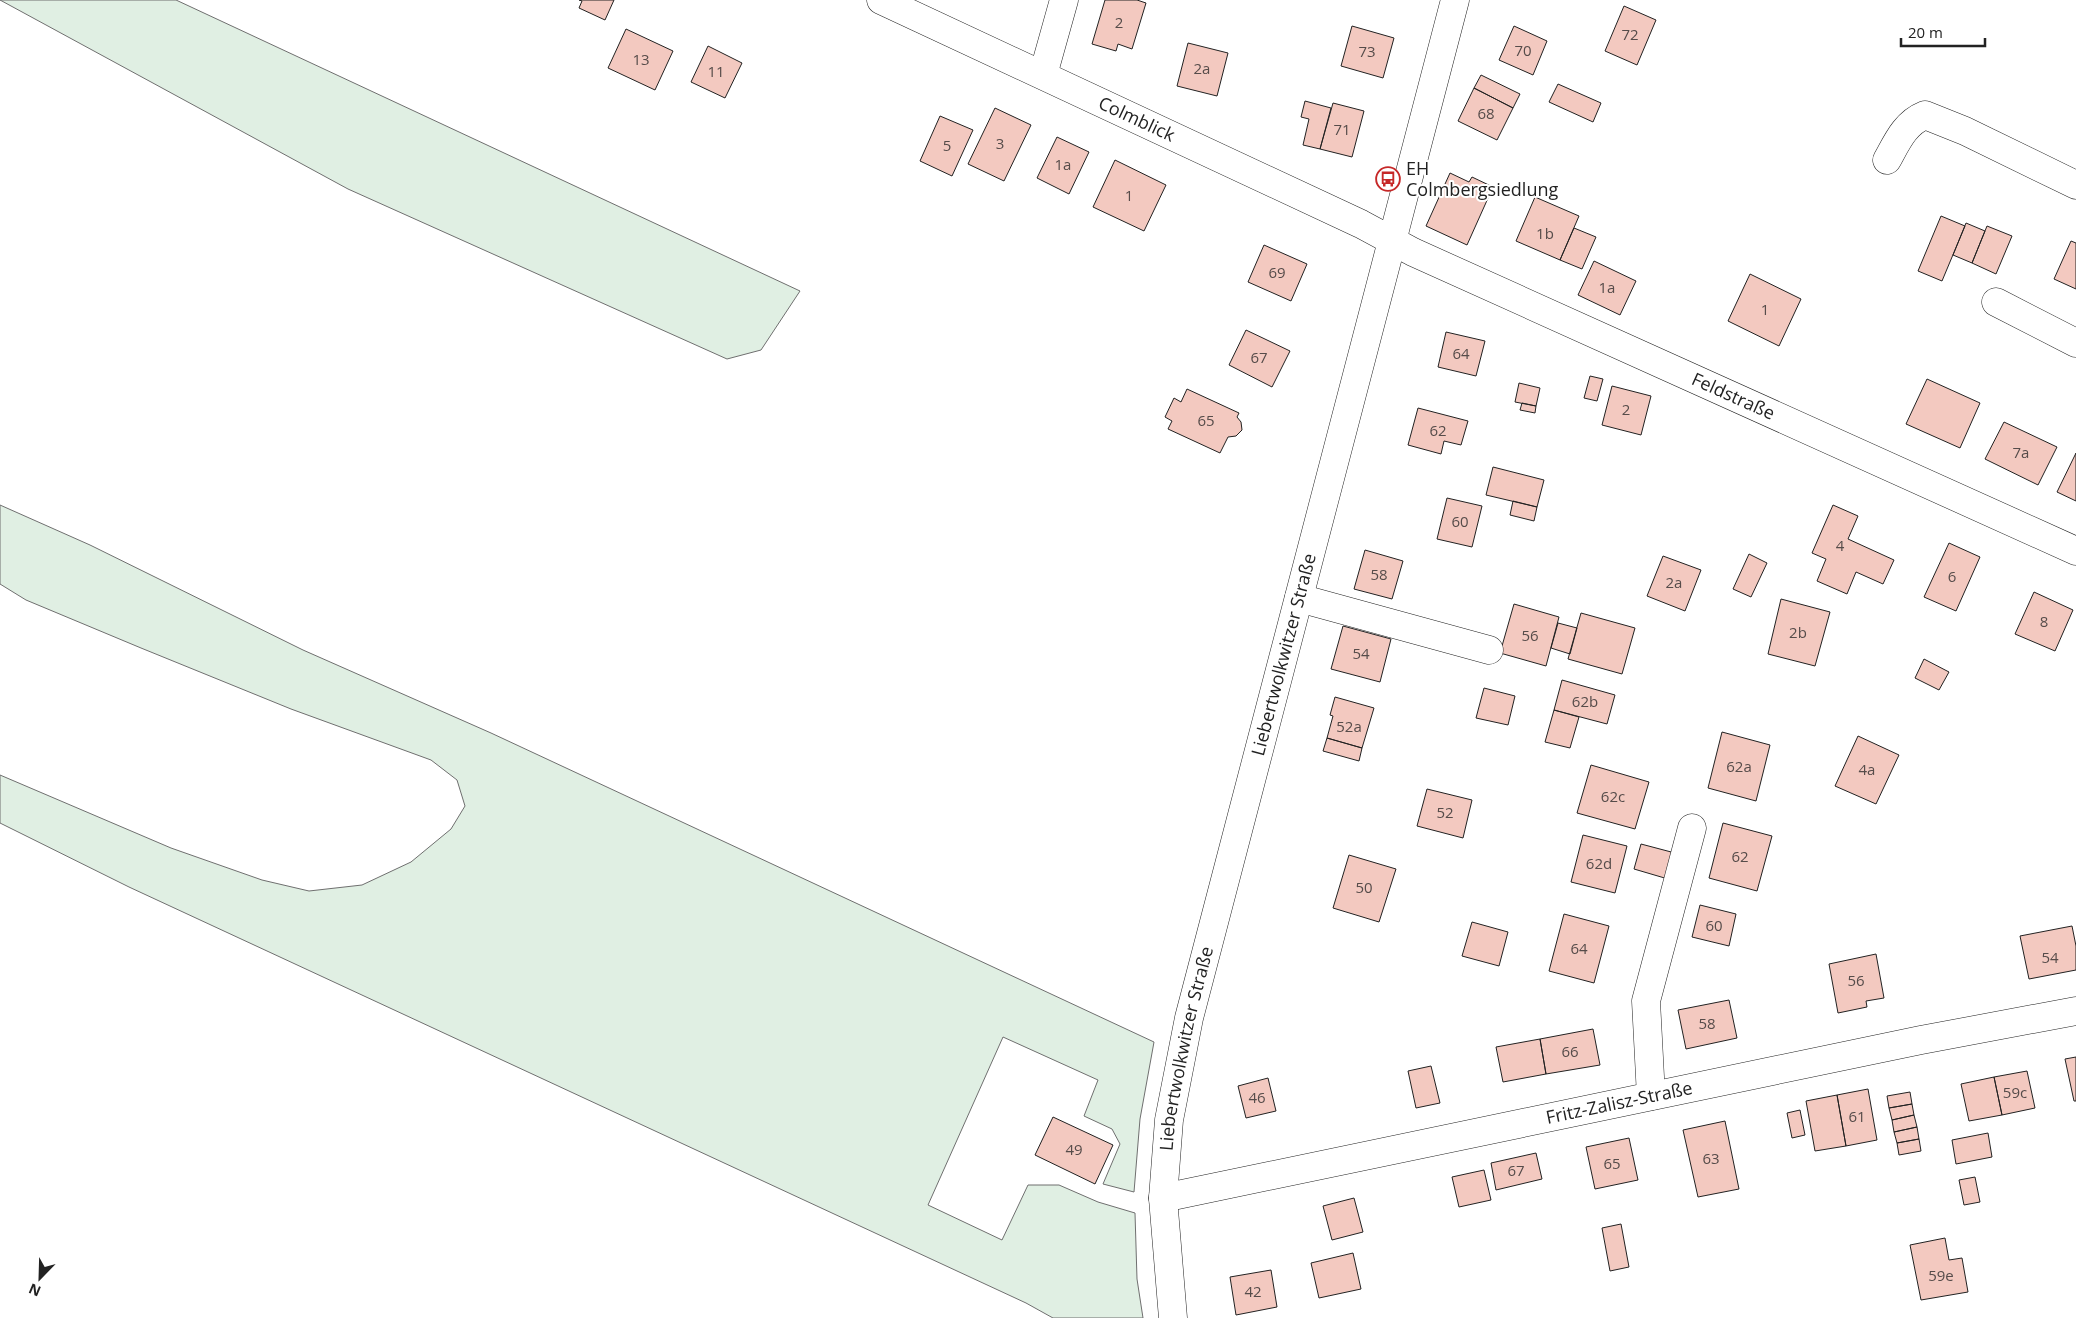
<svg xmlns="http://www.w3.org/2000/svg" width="2076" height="1318" font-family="'Open Sans',sans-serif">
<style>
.green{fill:#e0efe3;stroke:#6f6f6f}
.building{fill:#f3c9c0;stroke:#222}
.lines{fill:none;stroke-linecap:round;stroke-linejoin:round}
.minor-casing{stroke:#222;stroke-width:29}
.minor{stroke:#fff;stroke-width:28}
.labels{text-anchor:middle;stroke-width:4;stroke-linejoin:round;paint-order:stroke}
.number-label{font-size:15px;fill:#564c4a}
.street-label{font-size:18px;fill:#222;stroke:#fff}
.poi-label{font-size:18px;fill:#222;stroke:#fff;text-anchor:start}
</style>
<rect width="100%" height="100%" fill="#fff"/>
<path class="green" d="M0,0H176L800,291L761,350L727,359L348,189Z
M0,505L90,545L303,650L491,733L1154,1042L1140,1119L1134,1192L1103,1184L1120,1144L1112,1129L1084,1116L1098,1080L1003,1037L928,1205L1002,1240L1028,1185H1059L1098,1202L1135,1213L1137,1279L1143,1318H1053L1026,1303L129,887L0,823V775L171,848L262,880L309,891L362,885L411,862L451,829L465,806L457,780L431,760L291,709L141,648L26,600L0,584Z"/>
<path class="building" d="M579,0H614L605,20L579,8L582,1Z
M1105,0H1137L1146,3L1132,49L1118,44L1116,51L1092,44Z
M1624,6L1656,20L1637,65L1605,51Z
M1352,26L1394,38L1383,78L1341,66Z
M1514,26L1547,41L1533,75L1499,60Z
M626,29L673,51L655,90L608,68Z
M1188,43L1228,53L1217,96L1177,86Z
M708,46L742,63L725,98L691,82Z
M1481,75L1520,94L1513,108L1474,88Z
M1558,84L1601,103L1593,122L1549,102Z
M1474,88L1513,108L1497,140L1458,121Z
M1305,101L1331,108L1320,149L1303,145L1309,119L1301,117Z
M1333,103L1364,111L1352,157L1320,149Z
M995,108L1031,125L1004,181L968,164Z
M940,116L973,130L952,176L920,161Z
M1057,137L1089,152L1069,194L1037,178Z
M1115,160L1166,185L1144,231L1093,207Z
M1450,173L1469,182L1472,177L1493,187L1467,245L1426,226Z
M1535,197L1579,216L1560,260L1516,241Z
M1941,216L1965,226L1942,281L1918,271Z
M1966,223L1985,231L1972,263L1953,255Z
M1987,226L2012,236L1996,274L1972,263Z
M1574,228L1596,237L1582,269L1560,260Z
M2071,241L2076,243V289L2054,279Z
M1264,245L1307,264L1291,301L1248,282Z
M1594,261L1636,281L1620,315L1578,295Z
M1750,274L1801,299L1779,346L1728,321Z
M1246,330L1290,351L1272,387L1229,365Z
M1446,332L1485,341L1476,376L1438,367Z
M1590,376L1603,379L1597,401L1584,398Z
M1927,379L1980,403L1960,448L1906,424Z
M1519,383L1540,388L1536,406L1515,402Z
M1612,386L1651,396L1641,435L1602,425Z
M1187,389L1239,413L1237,417L1241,422L1242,430L1236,436L1228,437L1220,453L1168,429L1172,421L1165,417L1174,398L1181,402Z
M1522,403L1536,406L1535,413L1520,410Z
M1418,408L1468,421L1461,445L1444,441L1441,454L1408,445Z
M2004,422L2057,447L2038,485L1985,459Z
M2076,453V501L2057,492Z
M1493,467L1544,480L1537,507L1486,495Z
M1447,498L1482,506L1472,547L1437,539Z
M1513,501L1537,507L1534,521L1510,515Z
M1833,505L1858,516L1848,539L1894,560L1883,584L1856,572L1847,594L1817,581L1826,559L1812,553Z
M1949,543L1980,557L1956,611L1924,597Z
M1365,550L1403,561L1392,599L1354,589Z
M1749,554L1767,563L1751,597L1733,589Z
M1663,556L1701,570L1685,611L1647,596Z
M2034,592L2073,610L2055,651L2015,634Z
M1781,599L1830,612L1815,666L1768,654Z
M1514,604L1559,617L1546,666L1500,653Z
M1581,613L1635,628L1622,674L1568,659Z
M1558,623L1577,628L1570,654L1551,648Z
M1343,626L1391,639L1380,682L1331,669Z
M1924,659L1949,672L1939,690L1915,678Z
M1562,680L1615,695L1607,724L1554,710Z
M1484,688L1515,696L1508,725L1476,718Z
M1335,697L1374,708L1362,748L1327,738L1333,716L1330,715Z
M1554,710L1579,717L1570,748L1545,742Z
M1722,732L1770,745L1756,801L1708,788Z
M1858,736L1899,755L1876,804L1835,786Z
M1327,738L1362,748L1359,761L1323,751Z
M1591,765L1649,782L1635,829L1577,813Z
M1427,789L1472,800L1463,838L1417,826Z
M1723,823L1772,836L1757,891L1709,878Z
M1583,835L1627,846L1615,893L1571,882Z
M1641,844L1675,853L1668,879L1634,869Z
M1349,855L1396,869L1379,922L1333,908Z
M1700,905L1736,914L1729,946L1692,937Z
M1564,914L1609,926L1594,983L1549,971Z
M1472,922L1508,932L1499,966L1462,956Z
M2072,926L2076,946V970L2029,979L2020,936Z
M1876,954L1884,998L1866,1001L1867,1007L1838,1013L1829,964Z
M1729,1000L1737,1038L1686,1049L1678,1010Z
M1593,1029L1600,1065L1546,1074L1540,1039Z
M1540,1039L1546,1074L1503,1082L1496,1047Z
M2076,1057V1101H2074L2065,1059Z
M1431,1066L1440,1103L1416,1108L1408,1071Z
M2027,1071L2035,1108L2002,1115L1994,1077Z
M1994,1077L2002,1115L1969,1121L1961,1084Z
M1268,1078L1276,1111L1246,1118L1238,1086Z
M1868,1089L1877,1140L1846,1146L1837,1095Z
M1910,1092L1912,1104L1889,1108L1887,1096Z
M1837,1095L1846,1146L1815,1151L1806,1101Z
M1912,1104L1914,1115L1892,1120L1889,1108Z
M1800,1110L1805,1135L1792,1138L1787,1113Z
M1914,1115L1917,1127L1894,1132L1892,1120Z
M1053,1117L1113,1145L1095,1184L1035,1155Z
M1725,1121L1739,1189L1698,1197L1683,1130Z
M1917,1127L1919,1139L1897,1143L1894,1132Z
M1988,1133L1992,1157L1956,1164L1952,1140Z
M1629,1138L1638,1180L1595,1189L1586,1147Z
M1919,1139L1921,1151L1899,1155L1897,1143Z
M1536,1153L1542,1179L1496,1190L1491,1163Z
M1484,1170L1491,1200L1459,1207L1452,1177Z
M1975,1177L1980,1202L1964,1205L1959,1180Z
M1354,1198L1363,1232L1332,1240L1323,1206Z
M1621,1224L1629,1267L1610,1271L1602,1228Z
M1945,1238L1949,1260L1962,1258L1968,1292L1921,1300L1910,1245Z
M1353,1253L1361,1289L1319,1298L1311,1263Z
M1271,1270L1277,1307L1236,1315L1230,1277Z"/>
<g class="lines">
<g class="minor-casing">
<g id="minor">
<path id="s1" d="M881,0L1361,224L1413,252L2076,551"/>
<path d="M1043,75L1064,0"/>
<path d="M1887,160C1897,142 1905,123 1925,115L1965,131L2076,185"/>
<path d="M1996,302L2076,343"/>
<path d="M1299,598L1489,650"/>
<path d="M1651,1096L1646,1001L1692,828"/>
<path id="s2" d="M1163,1198L1921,1040L2076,1011"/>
<path id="s3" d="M1173,1318L1163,1198L1169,1120L1189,1018L1455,0"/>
</g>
</g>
<use href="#minor" class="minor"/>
</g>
<defs>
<g id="bus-ring" transform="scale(1.25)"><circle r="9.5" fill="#fff" stroke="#c62828" stroke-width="1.5"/><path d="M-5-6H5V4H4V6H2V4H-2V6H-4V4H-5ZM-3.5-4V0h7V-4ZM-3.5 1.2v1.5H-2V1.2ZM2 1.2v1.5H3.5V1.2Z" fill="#c62828"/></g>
</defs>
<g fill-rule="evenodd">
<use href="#bus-ring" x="1388" y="179"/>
</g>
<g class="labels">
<g class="number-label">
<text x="1119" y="28">2</text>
<text x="1630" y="40">72</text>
<text x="1523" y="56">70</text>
<text x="1367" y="57">73</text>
<text x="641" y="65">13</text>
<text x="1202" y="74">2a</text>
<text x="716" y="77">11</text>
<text x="1486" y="119">68</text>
<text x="1342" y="135">71</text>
<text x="1000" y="149">3</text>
<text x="947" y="151">5</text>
<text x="1063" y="170">1a</text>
<text x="1129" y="201">1</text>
<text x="1545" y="239">1b</text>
<text x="1277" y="278">69</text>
<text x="1607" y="293">1a</text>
<text x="1765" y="315">1</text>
<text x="1461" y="359">64</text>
<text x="1259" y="363">67</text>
<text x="1626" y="415">2</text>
<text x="1206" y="426">65</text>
<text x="1438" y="436">62</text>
<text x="2021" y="458">7a</text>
<text x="1460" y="527">60</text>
<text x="1840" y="551">4</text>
<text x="1379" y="580">58</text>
<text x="1952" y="582">6</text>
<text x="1674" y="588">2a</text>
<text x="2044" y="627">8</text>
<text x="1798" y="638">2b</text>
<text x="1530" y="641">56</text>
<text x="1361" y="659">54</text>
<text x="1585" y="707">62b</text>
<text x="1349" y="732">52a</text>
<text x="1739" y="772">62a</text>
<text x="1867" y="775">4a</text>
<text x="1613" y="802">62c</text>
<text x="1445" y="818">52</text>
<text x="1740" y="862">62</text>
<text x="1599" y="869">62d</text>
<text x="1364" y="893">50</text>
<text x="1714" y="931">60</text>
<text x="1579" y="954">64</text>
<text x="2050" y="963">54</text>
<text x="1856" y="986">56</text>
<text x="1707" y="1029">58</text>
<text x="1570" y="1057">66</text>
<text x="2015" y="1098">59c</text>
<text x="1257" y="1103">46</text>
<text x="1857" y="1122">61</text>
<text x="1074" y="1155">49</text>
<text x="1711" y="1164">63</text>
<text x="1612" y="1169">65</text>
<text x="1516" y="1176">67</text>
<text x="1941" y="1281">59e</text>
<text x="1253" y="1297">42</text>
</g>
<g class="street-label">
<text dy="6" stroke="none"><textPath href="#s1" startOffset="282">Colmblick</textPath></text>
<text dy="6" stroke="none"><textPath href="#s1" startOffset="940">Feldstraße</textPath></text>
<text dy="6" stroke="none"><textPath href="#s3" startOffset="678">Liebertwolkwitzer Straße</textPath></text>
<text dy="6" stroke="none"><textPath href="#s3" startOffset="272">Liebertwolkwitzer Straße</textPath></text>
<text dy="6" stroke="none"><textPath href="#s2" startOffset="466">Fritz-Zalisz-Straße</textPath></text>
</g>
<g class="poi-label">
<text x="1406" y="175">EH<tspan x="1406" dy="21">Colmbergsiedlung</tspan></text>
</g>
</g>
<g transform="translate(40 1278) rotate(203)" stroke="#ffffff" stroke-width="4" paint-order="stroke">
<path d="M0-4L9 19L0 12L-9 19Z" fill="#222222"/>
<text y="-8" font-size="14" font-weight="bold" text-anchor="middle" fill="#222222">N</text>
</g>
<path d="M1901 38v8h84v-8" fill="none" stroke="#222222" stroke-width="2.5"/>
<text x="1908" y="38" font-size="15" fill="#222222" stroke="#ffffff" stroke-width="4" paint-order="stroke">20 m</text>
</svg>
